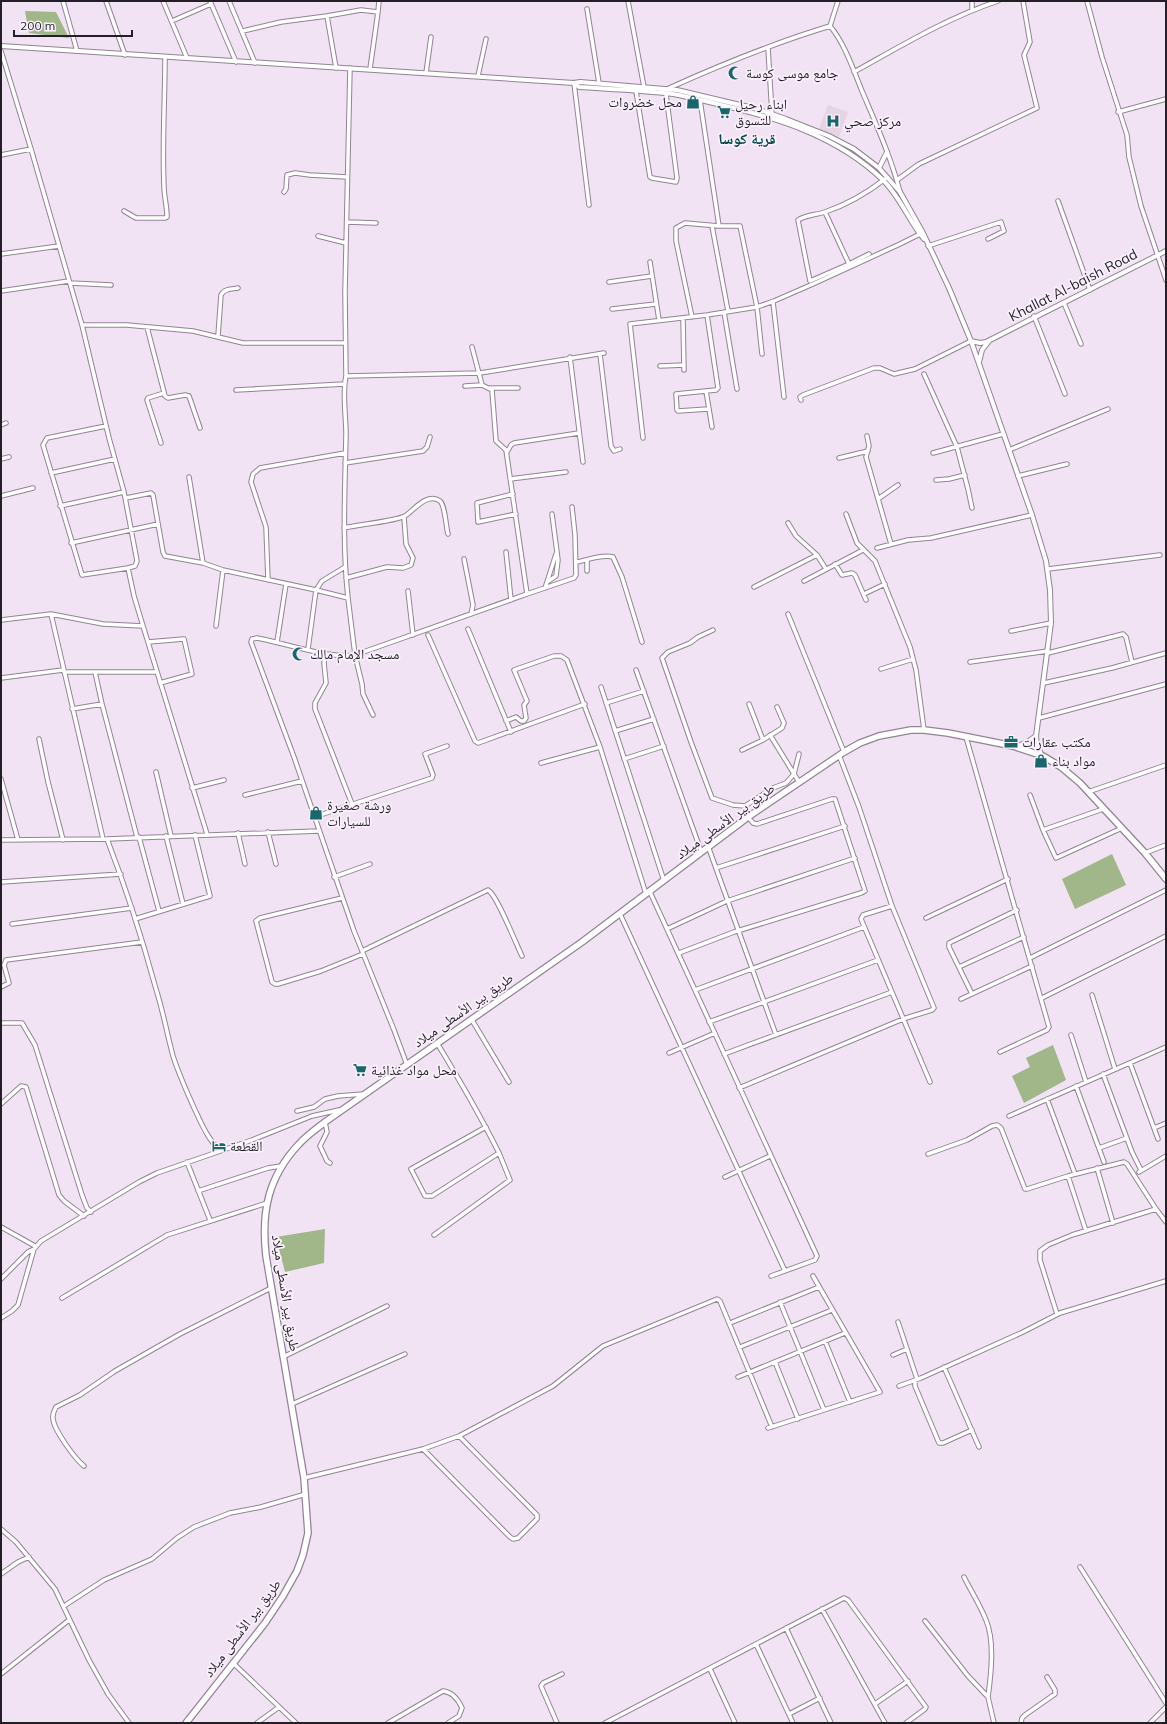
<svg xmlns="http://www.w3.org/2000/svg" width="1167" height="1724" font-family="Mulish,'Noto Naskh Arabic',sans-serif">
<style>
.medical{fill:#e6d3e3}
.forest{fill:#a1b689}
.lines{fill:none;stroke-linecap:round;stroke-linejoin:round}
.minor-casing{stroke:#928495;stroke-width:5.5}
.tertiary-casing{stroke:#928495;stroke-width:6}
.primary-casing{stroke:#928495;stroke-width:8}
.minor{stroke:#fff;stroke-width:3.5}
.tertiary{stroke:#fff;stroke-width:4}
.primary{stroke:#fff;stroke-width:5.5}
.labels{text-anchor:middle;stroke-width:3.5;stroke-linejoin:round;paint-order:stroke}
.poi-label{font-size:14px;fill:#241f26;stroke:#faf1fd;text-anchor:start}
.street-label{font-size:14px;fill:#241f26;stroke:#faf1fd}
.neighbourhood-label{font-size:15px;font-weight:bold;fill:#05484a;stroke:#faf1fd}
</style>
<rect width="100%" height="100%" fill="#f1e2f4"/>
<path class="medical" d="M828,105L848,112L839,137L819,129Z"/>
<path class="forest" d="M25,11L56,12L69,38L29,33Z
M1112,854L1126,885L1075,909L1062,879Z
M1053,1045L1066,1080L1024,1103L1012,1076L1030,1067L1026,1058Z
M325,1229L324,1263L285,1272L276,1237Z"/>
<g class="lines">
<g class="minor-casing">
<path id="minor" d="M63,1L77,51
M106,1L125,55
M163,1L187,58
M210,1L236,62
M229,1L255,63
M628,1L644,87
M1087,1L1102,57L1127,135L1129,157L1141,206L1166,280
M587,9L599,83
M972,10V1
M378,12L379,1
M327,16L361,10L378,12L370,69
M172,21L211,4
M830,26C845,44 853,69 862,91C876,124 891,157 900,192
M830,26L838,1
M243,31L281,22L327,16L336,68
M768,48L772,114
M1,51L31,149L82,325L109,438L124,492L137,561L135,566L128,568L134,596L143,626
M854,72C901,46 947,18 998,1
M426,73L431,37
M478,76L486,39
M574,83L589,205
M667,89C720,65 774,43 830,26
M636,91L650,177L652,178L676,182L677,178L666,94
M700,100L719,226
M1118,112L1166,99
M1,155L31,149
M897,180L919,164L1037,108L1024,55L1030,42L1023,1
M284,192L286,189L287,175L295,173L310,175L347,177
M1058,201L1090,290
M124,211L136,218H165L167,217C167,206 164,196 164,186C162,143 165,100 165,57
M825,212L849,264L810,281L798,220C805,215 816,215 825,212C846,205 867,193 885,179
M347,222L376,223
M712,226L728,311
M318,236L346,243
M928,246L1001,222L1004,231L988,239
M1,254L59,246
M650,262L659,320
M849,264L869,254
M609,282L652,276
M70,283L111,285
M1,291L69,281
M773,302L784,397
M1064,303L1081,344
M612,309L656,304
M724,312L737,389
M707,315L718,388L716,390L706,391L712,427
M1034,316L1065,394
M692,317L676,241V228L685,223L719,226H740L757,307L762,354
M683,318L684,370
M82,325H127L193,331L243,343H344
M147,327L165,396L168,398L185,395L189,396L200,428
M218,336L221,295C224,289 231,289 238,288
M600,354L611,446L614,451L620,449
M570,357L583,462
M660,366L684,365
M924,374L957,447L968,489L972,508
M346,376L480,373L604,353
M465,386L482,385
M490,388H518
M236,390L344,384
M706,391L676,394L677,410L678,411L708,409
M801,400L800,397L803,395L874,368H880L894,374L915,369L971,341
M1,425L6,423
M106,426L47,438L43,445L82,575L128,568
M867,436L869,446L866,457L891,544
M643,438L630,324L707,315L757,307L774,301L813,284L900,244L922,233
M161,443L147,400L148,398L164,393
M1009,450L1108,409
M507,452L511,445L514,443L579,433
M933,453L1003,434
M839,458L868,451
M1,459L9,457
M345,463L423,451L427,447L430,437
M51,473L115,459
M1018,476L1067,464
M189,477L203,563
M510,479L566,472
M936,480L949,479L965,475
M513,494L477,503L478,522L516,514
M1,496L33,488
M126,498L151,493L153,495L163,552L165,556L203,563L223,570L316,590L348,598L355,655L362,684L363,694L373,715
M878,499L898,485
M60,506L124,492
M846,514L857,543L875,561L910,647L916,670L924,730
M788,523L796,536L817,555L826,569
M344,528C356,525 396,521 405,516C414,510 427,492 440,501C445,505 446,527 448,534
M71,543L158,524
M877,548L908,540L931,538L1032,515
M506,552L511,600
M464,559L473,605L471,614
M587,560V571
M577,562C588,560 602,554 613,557L622,577L642,642
M835,564L842,575L852,573L855,575L866,600
M1048,569L1160,555
M346,578L387,567L403,568L411,565L413,558L406,544L404,517
M268,580L266,527L251,482L253,474L260,468L345,453
M804,581L863,550
M547,582L556,554
M754,587L817,555
M545,588L547,582L556,576L558,560L552,514
M408,591L413,635
M527,594L574,578L576,575L575,535L572,507
M864,594L885,584
M348,598C342,543 345,489 346,434C346,415 342,394 346,376L345,292L350,68
M51,614L103,839
M788,614L844,752
M1,620L51,614L103,624L143,626L207,834
M216,626L223,570
M468,629L511,732
M713,630L698,637L690,643L668,652L662,658L691,742L712,798L733,805L745,806L773,788L786,783L794,774L799,754
M1011,631L1051,623
M428,635L475,741L478,743L585,704
M148,642L184,639L192,674L160,683
M277,642L286,584
M308,649L316,590L322,581L345,567
M325,653L324,663L326,683L315,703V709L352,804
M1048,653L1123,634L1126,637L1132,662
M970,662L1048,651
M881,669L913,659
M636,670L701,851
M64,672H156
M95,672L102,704
M1,678L63,670
M1044,683L1112,668L1166,653
M601,687L664,881
M606,703L644,691
M749,704L763,740
M72,709L102,704L137,837
M1039,718L1166,684
M506,721L516,717L521,721H524L526,718L524,705L527,701L514,670L554,656H561L567,660L600,747L646,894
M615,731L654,719
M770,735L799,782
M966,737L1049,1027L1047,1030L1000,1052
M39,739L48,782L63,840
M742,750L763,740L782,728L784,723L777,707
M624,759L664,746
M541,763L600,747
M156,772L171,836
M1,779L18,840
M192,788L224,780
M1088,792L1166,765
M245,795L302,781
M1030,795L1043,830L1056,858L1122,828
M314,817L432,778L433,775L425,754L447,746
M1043,830L1103,809
M268,832L276,864
M238,833L245,864
M166,836L183,904
M139,837L159,911
M107,839C126,888 142,938 156,989C163,1011 167,1034 173,1056C179,1075 187,1092 195,1110C202,1125 208,1139 220,1151
M1,840L107,839L318,831
M708,846L776,1035
M1145,853L1166,845
M716,868L845,826
M334,877L370,864
M1,882L121,874
M650,892L817,1256L815,1260L771,1276
M342,898L260,918L256,921L272,982L275,984H278L321,971L363,954
M892,906L863,915L861,919L930,1082
M620,914L785,1271
M926,918L1008,879
M135,919L210,896L195,835
M12,924L132,908
M667,929L727,901L855,858
M362,951L488,890C497,895 516,944 522,956
M679,953L734,932L861,893L865,891L835,799H832L757,824L753,823L748,817
M1030,958L1166,890
M959,967L1024,937
M1,987L9,983L4,965L6,960L142,942
M695,990L864,927
M972,994L949,947V943L1017,910
M1092,995L1115,1069
M1042,998L1166,936
M961,999L1032,966
M472,1020L509,1082
M709,1022L878,960
M1,1023H22L35,1045L82,1195L87,1208L91,1212
M1071,1035L1086,1082
M437,1043C459,1079 480,1115 499,1153L432,1196H425L411,1169L486,1127
M669,1053L715,1033
M724,1054L892,992
M1130,1063L1158,1139
M407,1065L394,1030L354,931L294,757L251,642L252,639L257,638C285,643 328,659 355,655L527,594L506,450L496,441L492,390L482,385L472,347
M1103,1074L1132,1152L1141,1170
M1076,1086L1104,1162
M739,1088L903,1019L932,1010L934,1008L892,906L859,807L839,755
M1047,1099L1075,1174
M1,1104L21,1086L26,1087L59,1195L64,1201L84,1216
M297,1111L314,1107L325,1099L338,1096L364,1094
M1009,1116L1166,1047
M325,1122L327,1132L320,1146L327,1161L330,1163
M1154,1128L1166,1123
M1099,1148L1127,1138
M928,1154L967,1140L992,1126L997,1125L1001,1128L1025,1189H1027L1068,1176L1124,1162L1127,1164L1156,1209L1166,1222
M187,1162L210,1220
M1097,1168L1113,1223
M1139,1172L1166,1156
M1068,1176L1086,1231
M725,1177L770,1156
M198,1191L268,1168L281,1166
M1,1227L35,1246
M434,1235L510,1180L499,1153
M1,1279L28,1252L34,1249
M62,1298L167,1235L267,1203
M780,1302L824,1410
M1057,1314L1040,1260V1251L1048,1245L1072,1235L1156,1209
M1,1318L12,1311L18,1305L34,1249L41,1241L139,1182L157,1173L252,1140L312,1116L339,1110
M898,1322L917,1379
M730,1323L819,1287
M825,1341L850,1402
M740,1347L832,1310
M893,1355L907,1349
M283,1357L387,1306
M775,1362L798,1419
M944,1367L979,1447
M738,1377L845,1333
M915,1380V1386L939,1443H943L972,1430
M899,1386L921,1378L1023,1332L1060,1313L1166,1281
M292,1404L405,1354
M768,1428L880,1392L813,1276
M423,1449L510,1537L513,1539L518,1538L537,1519V1515L459,1436
M84,1466C75,1459 54,1430 53,1419C52,1414 54,1411 56,1407L80,1395L115,1371L180,1334L271,1288
M304,1478L423,1449L459,1436L553,1386L603,1346L717,1299L720,1301L772,1427
M1,1529L16,1542L55,1589L89,1660L108,1694L129,1723
M1080,1567L1166,1703
M1,1574L18,1562L29,1557
M964,1577C971,1591 980,1605 986,1620C995,1641 991,1675 988,1697
M64,1606L104,1580L152,1559L177,1538L194,1527L230,1513L261,1507L306,1494
M822,1609L885,1723
M925,1621L968,1676L988,1697L994,1723
M786,1628L831,1723
M756,1644L793,1723
M233,1663L296,1723
M710,1669L735,1723
M1,1674L69,1620
M875,1704L908,1681
M789,1714L820,1698
M257,1723L279,1707
M388,1723L443,1691C452,1692 458,1699 462,1708L459,1716L448,1723
M557,1723L541,1686L543,1683L562,1674
M605,1723L844,1598L848,1600L926,1707L925,1709L906,1723
M1021,1723L1022,1718L1025,1715L1055,1694V1690L1047,1677
M1150,1723L1166,1707"/>
</g>
<g class="tertiary-casing">
<path id="tertiary" d="M1,46L574,83L580,82L677,90L757,109L786,119L829,136L854,149L879,168L900,192L923,233L949,288L971,341L1032,515L1046,561L1050,590L1051,623L1036,736L1037,745L1042,756
M574,83L579,87C610,89 642,90 673,94C689,97 705,101 721,105C779,118 838,137 882,179C900,196 908,220 924,239
M879,168L887,152
M971,341L980,343L986,342L1166,251
M979,362L982,350L989,341
M1016,746L1026,743L1036,736"/>
</g>
<g class="primary-casing">
<path id="primary" d="M186,1723L265,1623L283,1596L297,1571L303,1555L308,1533L304,1478L266,1256C261,1212 268,1177 299,1144C306,1136 316,1129 325,1122L582,942L748,817L844,752L860,743L879,736L911,730H924L948,733L1013,746L1043,756L1061,767L1080,783L1145,853L1166,879"/>
</g>
<use href="#minor" class="minor"/>
<use href="#tertiary" class="tertiary"/>
<use href="#primary" class="primary"/>
</g>
<defs>
<g id="mosque-bare" transform="scale(1.08)"><path d="M3.5-4.9A6 6 0 1 0 3.5 4.9A5 5 0 1 1 3.5-4.9Z" fill="#19676a" stroke="#faf1fd" stroke-width="2.5" paint-order="stroke"/></g>
<g id="shop-bare" transform="scale(1.08)"><path d="M-5-2.5h2.3a2.7 3.5 0 0 1 5.4 0H5L5.5 6h-11ZM-1.5-2.5h3a1.5 2.3 0 0 0-3 0Z" fill="#19676a" stroke="#faf1fd" stroke-width="2.5" paint-order="stroke"/></g>
<g id="supermarket-bare" transform="scale(1.08)"><path d="M-6-5.5h2.5l.6 2H6L4.5 2H-2.5L-4.4-4H-6ZM-1.5 3.2a1.3 1.3 0 1 0 .1 0ZM3 3.2a1.3 1.3 0 1 0 .1 0Z" fill="#19676a" stroke="#faf1fd" stroke-width="2.5" paint-order="stroke"/></g>
<g id="hospital-bare" transform="scale(1.08)"><path d="M-5-5h3v3.5h4V-5h3V5h-3V1.5h-4V5h-3Z" fill="#19676a" stroke="#faf1fd" stroke-width="2.5" paint-order="stroke"/></g>
<g id="office-bare" transform="scale(1.08)"><path d="M-6-3h4V-5.5h4V-3h4V5H-6ZM-1-4.5V-3h2v-1.5ZM-6 0V1H6V0Z" fill="#19676a" stroke="#faf1fd" stroke-width="2.5" paint-order="stroke"/></g>
<g id="hotel-bare" transform="scale(1.08)"><path d="M-6-4.5h1.5V1H6V5H4.5V3h-9V5H-6ZM-4 0a1.8 1.8 0 1 1 3.6 0ZM.5 0V-2.5h3Q6-2.5 6 0Z" fill="#19676a" stroke="#faf1fd" stroke-width="2.5" paint-order="stroke"/></g>
</defs>
<g fill-rule="evenodd">
<use href="#mosque-bare" x="735" y="73"/>
<use href="#shop-bare" x="693" y="102"/>
<use href="#supermarket-bare" x="724" y="112"/>
<use href="#hospital-bare" x="833" y="121"/>
<use href="#mosque-bare" x="299" y="654"/>
<use href="#office-bare" x="1011" y="742"/>
<use href="#shop-bare" x="1041" y="761"/>
<use href="#shop-bare" x="316" y="813"/>
<use href="#supermarket-bare" x="360" y="1070"/>
<use href="#hotel-bare" x="219" y="1146"/>
</g>
<g class="labels">
<g class="poi-label">
<text x="746" y="78">جامع موسى كوسة</text>
<text x="682" y="107" text-anchor="end">محل خضروات</text>
<text x="735" y="109">ابناء رحيل<tspan x="735" dy="16">للتسوق</tspan></text>
<text x="844" y="126">مركز صحي</text>
<text x="310" y="659">مسجد الإمام مالك</text>
<text x="1022" y="747">مكتب عقارات</text>
<text x="1052" y="766">مواد بناء</text>
<text x="327" y="810">ورشة صغيرة<tspan x="327" dy="16">للسيارات</tspan></text>
<text x="371" y="1075">محل مواد غذائية</text>
<text x="230" y="1151">القطعة</text>
</g>
<g class="street-label">
<text transform="translate(1073 285) rotate(-27)" y="5">Khallat Al-baish Road</text>
<text transform="translate(725 821) rotate(-36)" y="5">طريق بير الأسطى ميلاد</text>
<text transform="translate(463 1010) rotate(-35)" y="5">طريق بير الأسطى ميلاد</text>
<text transform="translate(286 1293) rotate(81)" y="5">طريق بير الأسطى ميلاد</text>
<text transform="translate(242 1628) rotate(-53)" y="5">طريق بير الأسطى ميلاد</text>
</g>
<g class="neighbourhood-label">
<text x="747" y="144">قرية كوسا</text>
</g>
</g>
<rect width="1167" height="1724" fill="none" stroke="#241f26" stroke-width="4"/>
<path d="M14 30v6h118v-6" fill="none" stroke="#241f26" stroke-width="2"/>
<text x="20" y="30" font-size="12" fill="#241f26" stroke="#faf1fd" stroke-width="3" paint-order="stroke">200 m</text>
</svg>
